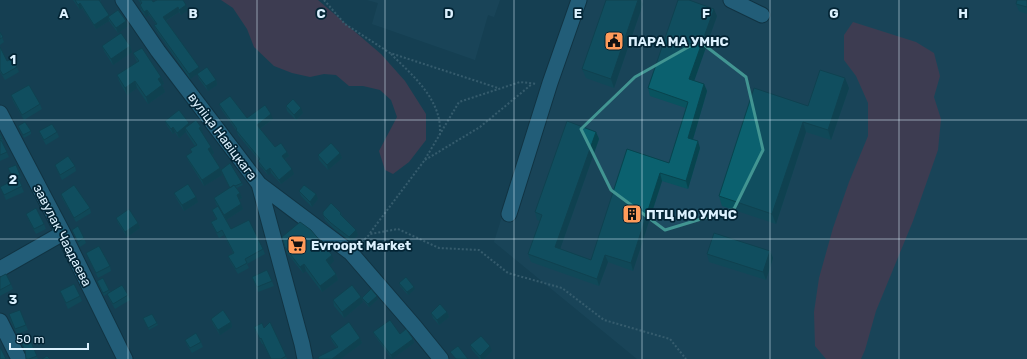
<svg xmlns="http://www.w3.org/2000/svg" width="1027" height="359" font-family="Rubik,sans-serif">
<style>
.built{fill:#1d4b61}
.green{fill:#6d3850}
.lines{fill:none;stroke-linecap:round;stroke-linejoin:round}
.minor-casing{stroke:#0b2430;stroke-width:17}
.path{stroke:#5c7e8f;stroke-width:2;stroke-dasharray:2 2;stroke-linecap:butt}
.minor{stroke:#3181a6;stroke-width:15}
.wall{fill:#09535f}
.shaded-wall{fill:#08444e}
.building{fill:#0b616f;stroke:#08444e}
.marked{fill:none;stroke:#429592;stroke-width:3;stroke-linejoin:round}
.grid{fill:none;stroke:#dcf1fe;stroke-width:1;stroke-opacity:0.55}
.labels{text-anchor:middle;stroke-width:3.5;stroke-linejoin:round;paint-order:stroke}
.poi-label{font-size:13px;font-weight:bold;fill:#dcf1fe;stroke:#032434;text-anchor:start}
.street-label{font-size:13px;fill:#dcf1fe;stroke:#032434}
.grid-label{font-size:13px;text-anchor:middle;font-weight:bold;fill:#dcf1fe;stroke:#032434;stroke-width:3.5;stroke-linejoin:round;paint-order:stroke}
</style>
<rect width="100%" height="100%" fill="#153f52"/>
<path class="built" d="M367,0H500L494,17L488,15L475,60L372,24L378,3Z
M573,0H1027V359H637L494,242L545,80Z"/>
<path class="green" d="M221,0H318L381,54L405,81L426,114V140L409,162L393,174L385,170L379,151L397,117L391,100L380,90L363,86H349L336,75L324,74L310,77L292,73L274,66L254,47L247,29L233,8Z
M853,22L916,42L934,53L940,76L934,97L941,119L938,150L913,221L876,311L865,350L861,359H826L815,346L814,312L819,278L833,228L849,182L868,136V103L856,76L844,60V35Z"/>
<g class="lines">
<g class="minor-casing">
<path id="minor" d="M123,0L158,51L259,184L302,344L305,359
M731,0L762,15
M0,113L63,233L125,359
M259,184L351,253L415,327L441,359
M509,214L550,83L579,0
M0,269L63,233
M0,321L19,359"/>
</g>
<path class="path" d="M324,0L345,24L390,53L498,88
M391,54C410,73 433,92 439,119C440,124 440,130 440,135
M425,160L480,127L532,84
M370,233L424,161L459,102L520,82L537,84
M359,245L370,234L398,229L439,248L479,250L508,273L562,288L604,320L670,339L686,359"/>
<use href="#minor" class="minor"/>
</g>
<path class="wall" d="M73,0H101L100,1L109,16L128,26L118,33L109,21L96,29L82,8L80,10Z
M138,0H152L153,2L186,5L188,10L181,15L179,12L166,21L199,67L200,72L216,80L217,85L208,91L199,79L197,74L190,79L156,30L154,25L156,24L149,15L146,17L141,10L140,5L141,4Z
M1027,0V14L1019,11L1016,4Z
M643,4L614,88L586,78L582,69Z
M717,16L694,81L704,84L707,91L693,139L700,148L688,189L662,181L633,271L608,262L599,286L531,262L528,254L540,221L537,220L535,212L596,132L599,139L560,249L591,260L627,149L669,163L686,108L650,96L648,88Z
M0,32L4,42L0,45Z
M102,46H130L132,52L113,65L104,51Z
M0,47L7,61L17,67L19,72L5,80L0,72Z
M133,53L161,77L164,84L162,85L165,92L148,104L137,88L127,95L119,81L117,75L137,62Z
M849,88L831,140L806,132L776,224L722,206L719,196L808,106Z
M11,95L40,104L42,109L24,120L13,101Z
M219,104L247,118L273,119L260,129L275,147L287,152L289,156L285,159L294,174L281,184L271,173L268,175L260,166L258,161L259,160L238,135L236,130L221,109Z
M286,106L303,113L296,120L287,111Z
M165,121L189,123L190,125L201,127L203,133L202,134L211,147L214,153L212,155L220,168L222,175L204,186L189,162L186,156L192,153L190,149L195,146L187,134L186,132L179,138L175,132L173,134L167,126Z
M18,126L31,131V134L24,138Z
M39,131L57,132L59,137L46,145L41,136Z
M0,134L3,141L2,142L9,157L0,161Z
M340,153L342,158L328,170L319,160L318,155Z
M16,165L21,178L18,179L24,192L6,200L0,187L13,180L8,168Z
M55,165L75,166L76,171L62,180L57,170Z
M221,170L242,183L243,185L237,188L240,193L242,198L239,200L243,209L226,220L223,214L231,229L263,249L265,254L247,264L249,268L238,274L230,261L228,256L233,253L224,235L219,238L213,227L211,222L216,219L212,210L218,207L216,204L214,198L230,188Z
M299,191L318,199L312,207L301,196Z
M174,193L198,202L184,211L176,198Z
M61,194L90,208L91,213L76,222L62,198Z
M341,213L343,217L356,230L358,235L351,242L333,228L325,220L323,215Z
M26,214L44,224L46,229L36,234L28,219Z
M116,218L138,223L140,228L127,237L118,223Z
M72,230L84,238L86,243L80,247Z
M285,247L334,261L329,265L336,274L338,280L322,292L306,271L303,273L287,253Z
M770,251L773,258L766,280L709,262L707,254Z
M86,253L110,266L111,271L98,278L88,258Z
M267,270L274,286L258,292L252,277Z
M0,277L11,284L13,289L0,296Z
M399,283L415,289L408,295L400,286Z
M98,284L109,290L110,292L128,295L130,300L115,309L109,299L107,294L104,296Z
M60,291L80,296L82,301L68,309Z
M361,297L363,302L344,318L334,306L333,300Z
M362,298L378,299L369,307L363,300Z
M20,310L28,330L17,334L10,320Z
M447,312L449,317L439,325L433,318L431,313Z
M143,318L157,323L158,325L149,330Z
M211,319L231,322L232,327L220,335L213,324Z
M254,327L264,328L286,356L287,359H271L263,344H262L256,333Z
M373,332L400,334L413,339L414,343L392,359L375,336Z
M330,336L360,338L362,343L341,359H319L337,348L332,341Z
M30,340L38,359H26V352L22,344Z
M185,340L201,342L203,347L192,353L187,345Z
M470,345L492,351L484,359H480L472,350Z"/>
<path class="shaded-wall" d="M638,0H641L643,4L614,88L611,79Z
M80,3L82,8L80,10L78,5Z
M186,5L188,10L181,15L179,10Z
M178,7L179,12L165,21L163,17Z
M714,9L717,16L692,87L689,79Z
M147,10L149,15L146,17L144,12Z
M109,15L111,20L108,17L109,21L96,29L94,25Z
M126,21L128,26L118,33L116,28Z
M130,46L132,52L113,65L111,59Z
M199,67L200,72L190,79L189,74Z
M161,77L164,84L160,86L158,79Z
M845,78L849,88L831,140L828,130Z
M216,80L217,85L208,91L206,86Z
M135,81L137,88L127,95L125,88Z
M704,84L707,91L691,146L688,138Z
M162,85L165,92L148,104L146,97Z
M301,108L303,113L296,120L294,115Z
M271,114L273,119L258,130L257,125Z
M803,122L806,132L776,224L772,214Z
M189,123L191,129L185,128L186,132L179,138L177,133Z
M173,127L175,132L173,134L171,129Z
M201,127L203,133L201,135L199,128Z
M596,132L599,139L558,255L555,247Z
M698,141L700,148L688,189L686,181Z
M211,147L214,153L211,155L208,149Z
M287,152L289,156L283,160L282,156Z
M340,153L342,158L328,170L327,165Z
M220,168L222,175L204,186L202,180Z
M270,168L271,173L268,175L266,171Z
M292,169L294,174L281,184L279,180Z
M660,173L662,181L633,271L631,263Z
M240,193L242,198L238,200L237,195Z
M316,194L318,199L312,207L310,202Z
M196,197L198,202L184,211L182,205Z
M241,204L243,209L226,220L224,215Z
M138,223L140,228L127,237L125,232Z
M356,230L358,235L351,242L349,237Z
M770,251L773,258L766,280L763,272Z
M332,255L334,261L328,267L326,260Z
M605,255L608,262L599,286L597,279Z
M304,264L306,271L303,273L300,267Z
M336,274L338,280L322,292L320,286Z
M414,287L415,289L408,295L407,292Z
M377,296L378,299L369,307L368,304Z
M361,297L363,302L344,318L342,312Z
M447,312L449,317L439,325L437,320Z
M231,322L232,327L220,335L218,330Z
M360,338L362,343L341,359H332Z
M413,339L414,343L392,359L391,355Z
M490,346L492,351L484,359H481L480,356Z"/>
<path class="building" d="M75,0H99L109,15L94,25L80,3L78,5Z
M140,0H152L153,2L157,0H183L186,5L179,10L178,7L163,17L199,67L189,74L154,25L157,24L147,10L144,12L140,5L142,3Z
M606,0H638L611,79L582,69Z
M678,0H689L714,9L689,79L704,84L688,138L698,141L686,181L660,173L631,263L605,255L597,279L528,254L542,215L535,212L567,121L596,132L555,247L591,260L627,149L669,163L688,102L648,88Z
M1017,0H1027V7L1016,4Z
M118,10L126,21L116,28L108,17Z
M0,32L3,37L0,39Z
M121,33L130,46L111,59L102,46Z
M0,47L7,61L12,59L17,67L3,75L0,70Z
M142,48L161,77L158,79L162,85L146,97L135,81L125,88L117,75L139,61L133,53Z
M207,67L216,80L206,86L197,74Z
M820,70L845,78L828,130L803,122L772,214L719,196L754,88L808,106Z
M29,85L40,104L22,115L11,95Z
M230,96L247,118L265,105L271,114L257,125L275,147L281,143L287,152L282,156L292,169L279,180L270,168L266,171L258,161L260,159L236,130L237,129L219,104Z
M293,99L301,108L294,115L286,106Z
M179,110L189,123L177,133L173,127L171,129L165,121Z
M196,120L201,127L199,128L211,147L208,149L220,168L202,180L186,156L192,152L190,149L197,145L185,128Z
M25,122L31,131L23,135L18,126Z
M52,124L57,132L44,140L39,131Z
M0,134L2,138L0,139Z
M1,140L7,152L0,155V141Z
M331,143L340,153L327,165L318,155Z
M68,156L75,166L60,175L55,165Z
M230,163L242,183L235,186L234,185L230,188L221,170Z
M16,165L20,175L13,178L8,168Z
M18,178L22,186L4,195L0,187Z
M188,184L196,197L182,205L174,193Z
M74,185L90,208L74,218L61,194Z
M234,185L240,193L237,195L241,204L224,215L214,198Z
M304,185L316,194L310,202L299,191Z
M331,203L341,213L340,214L356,230L349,237L331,223L323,215V212Z
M218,206L231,229L249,220L263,249L245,259L247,263L236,269L228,256L234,253L222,230L217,233L211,222L217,219L212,210Z
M36,208L44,224L34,229L26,214Z
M129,209L138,223L125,232L116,218Z
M300,222L311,230L332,255L326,260L336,274L320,286L304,264L300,267L285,247L282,237Z
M78,226L84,238L78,242L72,230Z
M714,233L770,251L763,272L707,254Z
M99,246L110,266L96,273L86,253Z
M267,270L272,281L257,287L252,277Z
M6,274L11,284L0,290V277Z
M406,277L414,287L407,292L399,283Z
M103,278L109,290L103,293L97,281Z
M74,284L80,296L66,303L60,291Z
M122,285L128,295L113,304L107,294Z
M352,285L361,297L342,312L333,300Z
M371,289L377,296L368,304L362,298Z
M440,304L447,312L437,320L431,313Z
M20,310L26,325L15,329L9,314Z
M223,310L231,322L218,330L211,319Z
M152,314L157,323L148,328L143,318Z
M390,320L400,334L406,329L413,339L391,355L373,332Z
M270,322L286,356L281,359H271L261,338L260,339L254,327L262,323L264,328Z
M349,322L360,338L332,359H319L318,357L338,347L330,336Z
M196,333L201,342L190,348L185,340Z
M481,336L490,346L480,356L470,345Z
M30,340L37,356L29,359H26L25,350L22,344Z
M458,346L468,359H456L450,352Z
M0,347L6,359H0Z
M47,356L50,359H42Z"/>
<path d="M0 0H1027V359H0ZM699,41L746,77L763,150L734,209L665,230L611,190L581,129L635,77Z" fill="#153f52" fill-opacity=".55" fill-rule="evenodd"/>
<path class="marked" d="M699,41L746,77L763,150L734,209L665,230L611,190L581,129L635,77Z"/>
<path class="grid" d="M128,0V359M257,0V359M385,0V359M514,0V359M642,0V359M770,0V359M899,0V359M0,120H1027M0,239H1027"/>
<defs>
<g id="civic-square" transform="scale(1)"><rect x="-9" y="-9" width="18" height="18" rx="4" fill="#ff9b5a" stroke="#032434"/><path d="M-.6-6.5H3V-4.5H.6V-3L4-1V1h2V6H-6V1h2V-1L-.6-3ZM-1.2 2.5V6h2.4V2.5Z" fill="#111"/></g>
<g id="building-square" transform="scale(1)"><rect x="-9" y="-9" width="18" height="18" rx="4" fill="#ff9b5a" stroke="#032434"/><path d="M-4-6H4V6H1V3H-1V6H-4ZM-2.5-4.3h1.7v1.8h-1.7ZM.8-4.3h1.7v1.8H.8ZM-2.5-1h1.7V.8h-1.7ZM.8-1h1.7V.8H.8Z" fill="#111"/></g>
<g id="supermarket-square" transform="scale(1)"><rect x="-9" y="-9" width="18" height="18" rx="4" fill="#ff9b5a" stroke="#032434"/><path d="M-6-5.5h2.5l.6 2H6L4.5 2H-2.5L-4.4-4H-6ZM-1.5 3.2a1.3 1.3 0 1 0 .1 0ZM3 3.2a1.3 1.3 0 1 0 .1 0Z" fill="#111"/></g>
</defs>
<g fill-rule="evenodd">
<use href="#civic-square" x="614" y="41"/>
<use href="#building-square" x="632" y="214"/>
<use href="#supermarket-square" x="297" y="245"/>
</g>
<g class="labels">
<g class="poi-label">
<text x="628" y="46">ПАРА МА УМНС</text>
<text x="646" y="219">ПТЦ МО УМЧС</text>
<text x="311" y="250">Evroopt Market</text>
</g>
<g class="street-label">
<text transform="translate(223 136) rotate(53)" y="5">вуліца Навіцкага</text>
<text transform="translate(63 235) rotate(63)" y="5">завулак Чаадаева</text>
</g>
</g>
<g class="grid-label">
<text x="64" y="18">A</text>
<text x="193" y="18">B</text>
<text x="321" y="18">C</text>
<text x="449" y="18">D</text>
<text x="578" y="18">E</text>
<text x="706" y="18">F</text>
<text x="834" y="18">G</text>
<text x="963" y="18">H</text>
<text x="13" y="64">1</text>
<text x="13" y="184">2</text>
<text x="13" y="304">3</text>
</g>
<path d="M10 343v6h78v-6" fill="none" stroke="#dcf1fe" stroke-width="2"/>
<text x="16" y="343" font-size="12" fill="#dcf1fe" stroke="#032434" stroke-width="3" paint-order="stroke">50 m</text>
</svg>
